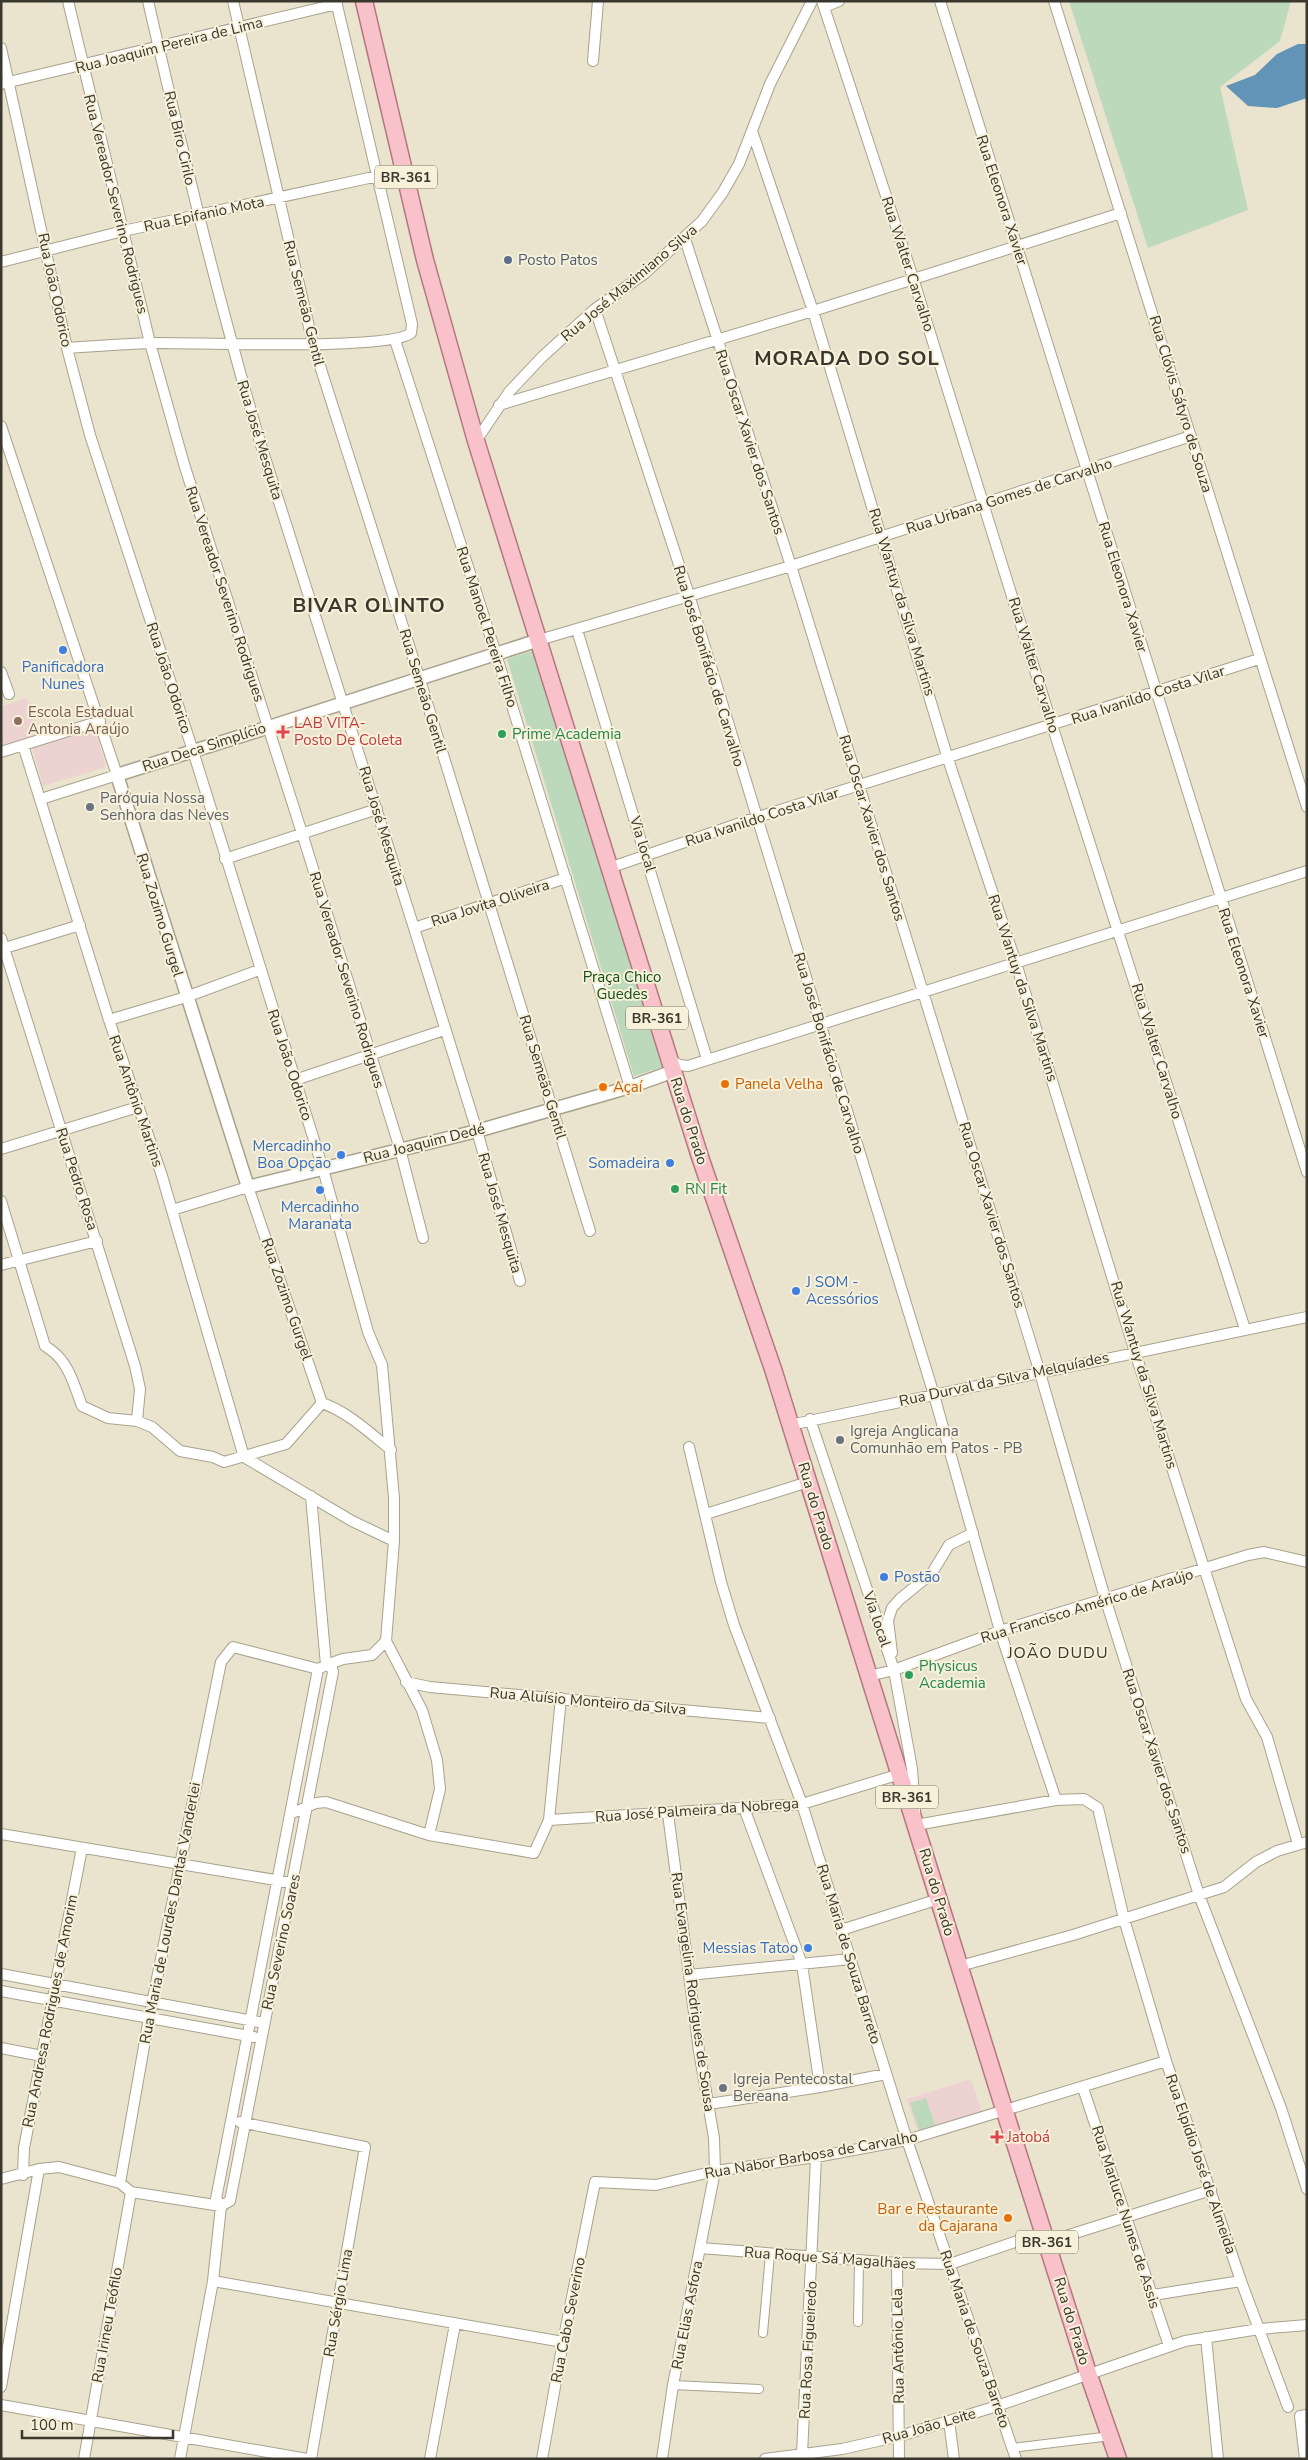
<svg xmlns="http://www.w3.org/2000/svg" width="1308" height="2460" font-family="'Nunito Sans',sans-serif">
<style>
.education{fill:#edd2d2}
.green{fill:#bdd9bc}
.water{fill:#6194b7}
.lines{fill:none;stroke-linecap:round;stroke-linejoin:round}
.pedestrian-casing{stroke:#a8a28d;stroke-width:10}
.minor-casing{stroke:#a8a28d;stroke-width:12}
.tertiary-casing{stroke:#a8a28d;stroke-width:15}
.primary-casing{stroke:#b3777e;stroke-width:19}
.pedestrian{stroke:#fff;stroke-width:8}
.minor{stroke:#fff;stroke-width:10}
.tertiary{stroke:#fff;stroke-width:12}
.primary{stroke:#f9c2cb;stroke-width:16}
.service-dot{fill:#5c6f8a;stroke:#f7f1da;stroke-width:2}
.shop-dot{fill:#3f7fe0;stroke:#f7f1da;stroke-width:2}
.education-dot{fill:#8d6e63;stroke:#f7f1da;stroke-width:2}
.health-dot{fill:#e0444e;stroke:#f7f1da;stroke-width:2}
.leisure-dot{fill:#2e9e5b;stroke:#f7f1da;stroke-width:2}
.worship-dot{fill:#6b7280;stroke:#f7f1da;stroke-width:2}
.food-dot{fill:#e8710a;stroke:#f7f1da;stroke-width:2}
.labels{text-anchor:middle;stroke-width:4;stroke-linejoin:round;paint-order:stroke}
.shield{fill:#f7f1da;stroke:#726f62;stroke-width:1}
.shield-label{font-size:14px;font-weight:bold;fill:#39372e}
.street-label{font-size:15px;fill:#39372e;stroke:#f7f1da}
.service-label{font-size:15px;fill:#4e5e75;stroke:#f7f1da;text-anchor:start}
.shop-label{font-size:15px;fill:#366cbe;stroke:#f7f1da;text-anchor:end}
.education-label{font-size:15px;fill:#785e54;stroke:#f7f1da;text-anchor:start}
.health-label{font-size:15px;fill:#be3a42;stroke:#f7f1da;text-anchor:start}
.leisure-label{font-size:15px;fill:#27864d;stroke:#f7f1da;text-anchor:start}
.worship-label{font-size:15px;fill:#5b616d;stroke:#f7f1da;text-anchor:start}
.park-label{font-size:15px;fill:#114e16;stroke:#f7f1da}
.food-label{font-size:15px;fill:#c56008;stroke:#f7f1da;text-anchor:start}
.neighbourhood-label{font-size:16px;letter-spacing:1px;fill:#39372e;stroke:#f7f1da}
.district-label{font-size:20px;font-weight:bold;letter-spacing:1px;fill:#39372e;stroke:#f7f1da}
</style>
<rect width="100%" height="100%" fill="#eae3cd"/>
<path class="education" d="M27,698L39,734L1,747V707Z
M95,727L106,767L43,786L32,746Z
M971,2079L982,2113L918,2133L907,2099Z"/>
<path class="green" d="M1069,1H1291L1280,41L1220,87L1248,210L1148,248Z
M535,650L663,1067L634,1076L507,659Z
M926,2098L935,2125L919,2130L910,2103Z"/>
<path class="water" d="M1298,44H1307V98L1277,108L1248,106L1226,86L1255,75L1277,54Z"/>
<g class="lines">
<g class="pedestrian-casing">
<path id="pedestrian" d="M858,2322L859,2261
M763,2333L770,2254
M673,2385L759,2389
M1012,2448L1111,2436"/>
</g>
<g class="minor-casing">
<path id="minor" d="M68,1L150,343L184,464L302,833L400,1149L423,1238
M148,1C182,149 217,296 260,442L414,928L477,1131L520,1281
M233,1L313,344L420,680L590,1231
M822,1L913,278L1052,725L1245,1329
M940,1L1307,1172
M1054,1L1307,807
M824,7L839,1
M1,48L67,348L90,435L193,751L323,1169L368,1332L382,1365L394,1498V1541L386,1641L422,1710L437,1760L440,1789L429,1835
M593,61L598,1
M1,84L337,4
M752,131L813,311L948,759L1016,963L1135,1352L1246,1699L1267,1737L1298,1844
M685,239L791,566L923,992L1040,1373L1105,1598L1199,1895L1281,2108L1307,2189
M1,262L123,231L378,176
M595,309L689,595L934,1395L1000,1631L1056,1800
M395,340L496,654L630,1087
M67,348C95,346 123,344 151,343C191,342 390,351 411,333L412,324L336,1
M499,405L813,311L1121,213
M1,426L117,775L41,799
M476,441L509,392L542,357L595,309L644,274L702,221L723,192L739,164L770,84L812,1
M577,630L707,1059
M539,640L791,566L1191,436
M1,672L9,694
M23,745L109,1020L162,1176L244,1457L352,1521L394,1541
M1,752L100,721
M225,859L377,809
M609,868L755,818L1259,659
M414,928L566,878
M1,938L135,1366L140,1389L137,1421
M5,948L80,925
M109,1020L186,997L259,970
M670,1059L679,1065L688,1066L1307,871
M295,1080L444,1030
M1,1149L138,1107
M1,1201L45,1346C68,1359 73,1382 82,1406L108,1418L137,1421L152,1427L180,1451L213,1457L224,1462L286,1444L322,1403
M172,1210L248,1187L322,1403
M1,1265L97,1241
M322,1403C348,1412 370,1433 391,1450
M810,1419L894,1670L912,1769L916,1825L1056,1800L1084,1799L1098,1808L1124,1919L1166,2061L1241,2281L1288,2407
M790,1425L1307,1317
M689,1447L721,1582L734,1625L802,1804L907,2140L1016,2459
M311,1496L326,1665L343,1659L372,1655L386,1641
M706,1514L808,1482
M892,1653L888,1620L892,1608L900,1599L932,1573L949,1545L973,1533
M869,1676L894,1670L1000,1631L1248,1555L1264,1552L1307,1562
M406,1682L430,1687L770,1718
M744,1808L802,1964L820,2087
M290,1814L316,1803L326,1802L429,1835L534,1853L549,1820L561,1698
M549,1820L802,1804L900,1774
M1,1834L293,1883
M841,1930L939,1899
M960,1966L1073,1935L1224,1887L1256,1862L1277,1851L1307,1842
M1,1974L264,2023
M689,1975L851,1959
M1,1991L254,2037
M1,2048L42,2056
M1083,2088L1169,2346
M709,2104L820,2087L886,2074
M240,2122L365,2147L311,2459
M23,2175L24,2148L82,1848
M1,2179L39,2169L59,2167L120,2183L131,2192L221,2206
M120,2183L149,2018L221,1662L233,1647L318,1669
M221,2206L230,2201L333,1672L332,1668L326,1665L318,1669
M1047,2242L1211,2190
M700,2248L897,2263L950,2264L1044,2232
M897,2263L899,2459
M213,2281L563,2342
M1153,2295L1241,2281
M1206,2337L1218,2459
M1,2387L39,2169
M1,2405L307,2459
M949,2421L954,2459
M802,2454L816,2157
M84,2459L131,2192
M180,2459L213,2281L221,2206L216,2199L318,1669
M430,2459L455,2324
M542,2459L563,2342L595,2182L656,2185L715,2171L816,2157L907,2140L1166,2061
M662,2459L673,2385L715,2171L714,2138L699,2051L668,1814
M765,2459L842,2449L900,2436L997,2406L1185,2341L1259,2329L1307,2325
M1305,2459L1300,2416L1307,2415"/>
</g>
<g class="tertiary-casing">
<path id="tertiary" d="M539,640C399,686 258,731 117,775L248,1187L477,1131L630,1087L674,1071"/>
</g>
<g class="primary-casing">
<path id="primary" d="M364,1L425,260L476,441L700,1157L773,1369L1005,2112L1088,2373L1118,2459"/>
</g>
<use href="#pedestrian" class="pedestrian"/>
<use href="#minor" class="minor"/>
<use href="#tertiary" class="tertiary"/>
<use href="#primary" class="primary"/>
</g>
<circle class="service-dot" cx="508" cy="260" r="5"/>
<g class="shop-dot">
<circle cx="63" cy="650" r="5"/>
<circle cx="341" cy="1155" r="5"/>
<circle cx="670" cy="1163" r="5"/>
<circle cx="320" cy="1190" r="5"/>
<circle cx="796" cy="1291" r="5"/>
<circle cx="884" cy="1577" r="5"/>
<circle cx="808" cy="1948" r="5"/>
</g>
<circle class="education-dot" cx="18" cy="721" r="5"/>
<g class="health-dot">
<path d="M280.5 724.5h5v5h5v5h-5v5h-5v-5h-5v-5h5z"/>
<path d="M994.5 2129.5h5v5h5v5h-5v5h-5v-5h-5v-5h5z"/>
</g>
<g class="leisure-dot">
<circle cx="502" cy="734" r="5"/>
<circle cx="675" cy="1189" r="5"/>
<circle cx="909" cy="1675" r="5"/>
</g>
<g class="worship-dot">
<circle cx="90" cy="807" r="5"/>
<circle cx="840" cy="1440" r="5"/>
<circle cx="723" cy="2088" r="5"/>
</g>
<g class="food-dot">
<circle cx="725" cy="1084" r="5"/>
<circle cx="603" cy="1087" r="5"/>
<circle cx="1008" cy="2218" r="5"/>
</g>
<g class="labels">
<g class="shield">
<rect x="375" y="165.5" width="62" height="23" rx="4"/>
<rect x="626" y="1006.5" width="62" height="23" rx="4"/>
<rect x="876" y="1785.5" width="62" height="23" rx="4"/>
<rect x="1016" y="2230.5" width="62" height="23" rx="4"/>
</g>
<g class="shield-label">
<text x="406" y="182">BR-361</text>
<text x="657" y="1023">BR-361</text>
<text x="907" y="1802">BR-361</text>
<text x="1047" y="2247">BR-361</text>
</g>
<g class="street-label">
<text transform="translate(169 45) rotate(-14)" y="5">Rua Joaquim Pereira de Lima</text>
<text transform="translate(180 138) rotate(77)" y="5">Rua Biro Cirilo</text>
<text transform="translate(1002 200) rotate(72)" y="5">Rua Eleonora Xavier</text>
<text transform="translate(116 204) rotate(76)" y="5">Rua Vereador Severino Rodrigues</text>
<text transform="translate(204 214) rotate(-12)" y="5">Rua Epifanio Mota</text>
<text transform="translate(908 264) rotate(72)" y="5">Rua Walter Carvalho</text>
<text transform="translate(629 283) rotate(-40)" y="5">Rua José Maximiano Silva</text>
<text transform="translate(55 290) rotate(78)" y="5">Rua João Odorico</text>
<text transform="translate(304 303) rotate(76)" y="5">Rua Semeão Gentil</text>
<text transform="translate(1181 404) rotate(73)" y="5">Rua Clóvis Sátyro de Souza</text>
<text transform="translate(260 440) rotate(73)" y="5">Rua José Mesquita</text>
<text transform="translate(750 442) rotate(72)" y="5">Rua Oscar Xavier dos Santos</text>
<text transform="translate(1009 496) rotate(-18)" y="5">Rua Urbana Gomes de Carvalho</text>
<text transform="translate(1123 587) rotate(73)" y="5">Rua Eleonora Xavier</text>
<text transform="translate(225 594) rotate(72)" y="5">Rua Vereador Severino Rodrigues</text>
<text transform="translate(902 602) rotate(73)" y="5">Rua Wantuy da Silva Martins</text>
<text transform="translate(487 627) rotate(72)" y="5">Rua Manoel Pereira Filho</text>
<text transform="translate(1034 665) rotate(73)" y="5">Rua Walter Carvalho</text>
<text transform="translate(709 666) rotate(73)" y="5">Rua José Bonifácio de Carvalho</text>
<text transform="translate(169 678) rotate(72)" y="5">Rua João Odorico</text>
<text transform="translate(423 691) rotate(73)" y="5">Rua Semeão Gentil</text>
<text transform="translate(1148 695) rotate(-18)" y="5">Rua Ivanildo Costa Vilar</text>
<text transform="translate(204 747) rotate(-18)" y="5">Rua Deca Simplício</text>
<text transform="translate(762 817) rotate(-18)" y="5">Rua Ivanildo Costa Vilar</text>
<text transform="translate(382 826) rotate(73)" y="5">Rua José Mesquita</text>
<text transform="translate(872 828) rotate(73)" y="5">Rua Oscar Xavier dos Santos</text>
<text transform="translate(643 844) rotate(73)" y="5">Via local</text>
<text transform="translate(490 903) rotate(-18)" y="5">Rua Jovita Oliveira</text>
<text transform="translate(160 915) rotate(73)" y="5">Rua Zozimo Gurgel</text>
<text transform="translate(1244 973) rotate(72)" y="5">Rua Eleonora Xavier</text>
<text transform="translate(347 980) rotate(73)" y="5">Rua Vereador Severino Rodrigues</text>
<text transform="translate(1023 988) rotate(72)" y="5">Rua Wantuy da Silva Martins</text>
<text transform="translate(1157 1051) rotate(73)" y="5">Rua Walter Carvalho</text>
<text transform="translate(829 1053) rotate(73)" y="5">Rua José Bonifácio de Carvalho</text>
<text transform="translate(290 1065) rotate(72)" y="5">Rua João Odorico</text>
<text transform="translate(543 1077) rotate(73)" y="5">Rua Semeão Gentil</text>
<text transform="translate(136 1101) rotate(71)" y="5">Rua Antônio Martins</text>
<text transform="translate(689 1121) rotate(72)" y="5">Rua do Prado</text>
<text transform="translate(424 1143) rotate(-14)" y="5">Rua Joaquim Dedé</text>
<text transform="translate(77 1179) rotate(72)" y="5">Rua Pedro Rosa</text>
<text transform="translate(500 1213) rotate(74)" y="5">Rua José Mesquita</text>
<text transform="translate(992 1215) rotate(73)" y="5">Rua Oscar Xavier dos Santos</text>
<text transform="translate(287 1299) rotate(71)" y="5">Rua Zozimo Gurgel</text>
<text transform="translate(1144 1375) rotate(73)" y="5">Rua Wantuy da Silva Martins</text>
<text transform="translate(1004 1379) rotate(-12)" y="5">Rua Durval da Silva Melquíades</text>
<text transform="translate(816 1506) rotate(73)" y="5">Rua do Prado</text>
<text transform="translate(1087 1606) rotate(-17)" y="5">Rua Francisco Américo de Araújo</text>
<text transform="translate(877 1619) rotate(71)" y="5">Via local</text>
<text transform="translate(588 1701) rotate(5)" y="5">Rua Aluísio Monteiro da Silva</text>
<text transform="translate(1157 1761) rotate(72)" y="5">Rua Oscar Xavier dos Santos</text>
<text transform="translate(697 1810) rotate(-4)" y="5">Rua José Palmeira da Nobrega</text>
<text transform="translate(937 1892) rotate(73)" y="5">Rua do Prado</text>
<text transform="translate(170 1913) rotate(-79)" y="5">Rua Maria de Lourdes Dantas Vanderlei</text>
<text transform="translate(281 1942) rotate(-78)" y="5">Rua Severino Soares</text>
<text transform="translate(849 1954) rotate(73)" y="5">Rua Maria de Souza Barreto</text>
<text transform="translate(693 1992) rotate(82)" y="5">Rua Evangelina Rodrigues de Sousa</text>
<text transform="translate(50 2011) rotate(-79)" y="5">Rua Andresa Rodrigues de Amorim</text>
<text transform="translate(811 2155) rotate(-10)" y="5">Rua Nabor Barbosa de Carvalho</text>
<text transform="translate(1201 2164) rotate(71)" y="5">Rua Elpídio José de Almeida</text>
<text transform="translate(1126 2217) rotate(72)" y="5">Rua Marluce Nunes de Assis</text>
<text transform="translate(830 2258) rotate(4)" y="5">Rua Roque Sá Magalhães</text>
<text transform="translate(338 2303) rotate(-80)" y="5">Rua Sérgio Lima</text>
<text transform="translate(687 2315) rotate(-79)" y="5">Rua Elias Asfora</text>
<text transform="translate(568 2320) rotate(-79)" y="5">Rua Cabo Severino</text>
<text transform="translate(1072 2321) rotate(73)" y="5">Rua do Prado</text>
<text transform="translate(107 2325) rotate(-80)" y="5">Rua Irineu Teófilo</text>
<text transform="translate(975 2339) rotate(71)" y="5">Rua Maria de Souza Barreto</text>
<text transform="translate(898 2346) rotate(-91)" y="5">Rua Antônio Lela</text>
<text transform="translate(808 2350) rotate(-87)" y="5">Rua Rosa Figueiredo</text>
<text transform="translate(929 2426) rotate(-16)" y="5">Rua João Leite</text>
</g>
<g class="service-label">
<text x="518" y="265">Posto Patos</text>
</g>
<g class="shop-label">
<text x="63" y="672" text-anchor="middle">Panificadora<tspan x="63" dy="17">Nunes</tspan></text>
<text x="331" y="1151">Mercadinho<tspan x="331" dy="17">Boa Opção</tspan></text>
<text x="660" y="1168">Somadeira</text>
<text x="320" y="1212" text-anchor="middle">Mercadinho<tspan x="320" dy="17">Maranata</tspan></text>
<text x="806" y="1287" text-anchor="start">J SOM -<tspan x="806" dy="17">Acessórios</tspan></text>
<text x="894" y="1582" text-anchor="start">Postão</text>
<text x="798" y="1953">Messias Tatoo</text>
</g>
<g class="education-label">
<text x="28" y="717">Escola Estadual<tspan x="28" dy="17">Antonia Araújo</tspan></text>
</g>
<g class="health-label">
<text x="294" y="728">LAB VITA-<tspan x="294" dy="17">Posto De Coleta</tspan></text>
<text x="1007" y="2142">Jatobá</text>
</g>
<g class="leisure-label">
<text x="512" y="739">Prime Academia</text>
<text x="685" y="1194">RN Fit</text>
<text x="919" y="1671">Physicus<tspan x="919" dy="17">Academia</tspan></text>
</g>
<g class="worship-label">
<text x="100" y="803">Paróquia Nossa<tspan x="100" dy="17">Senhora das Neves</tspan></text>
<text x="850" y="1436">Igreja Anglicana<tspan x="850" dy="17">Comunhão em Patos - PB</tspan></text>
<text x="733" y="2084">Igreja Pentecostal<tspan x="733" dy="17">Bereana</tspan></text>
</g>
<g class="park-label">
<text x="622" y="982">Praça Chico<tspan x="622" dy="17">Guedes</tspan></text>
</g>
<g class="food-label">
<text x="735" y="1089">Panela Velha</text>
<text x="613" y="1092">Açaí</text>
<text x="998" y="2214" text-anchor="end">Bar e Restaurante<tspan x="998" dy="17">da Cajarana</tspan></text>
</g>
<g class="neighbourhood-label">
<text x="1058" y="1658">JOÃO DUDU</text>
</g>
<g class="district-label">
<text x="847" y="365">MORADA DO SOL</text>
<text x="369" y="612">BIVAR OLINTO</text>
</g>
</g>
<rect width="1308" height="2460" fill="none" stroke="#39372e" stroke-width="5"/>
<path d="M22 2430v8h151v-8" fill="none" stroke="#39372e" stroke-width="2.5"/>
<text x="30" y="2430" font-size="15" fill="#39372e" stroke="#f7f1da" stroke-width="4" paint-order="stroke">100 m</text>
</svg>
